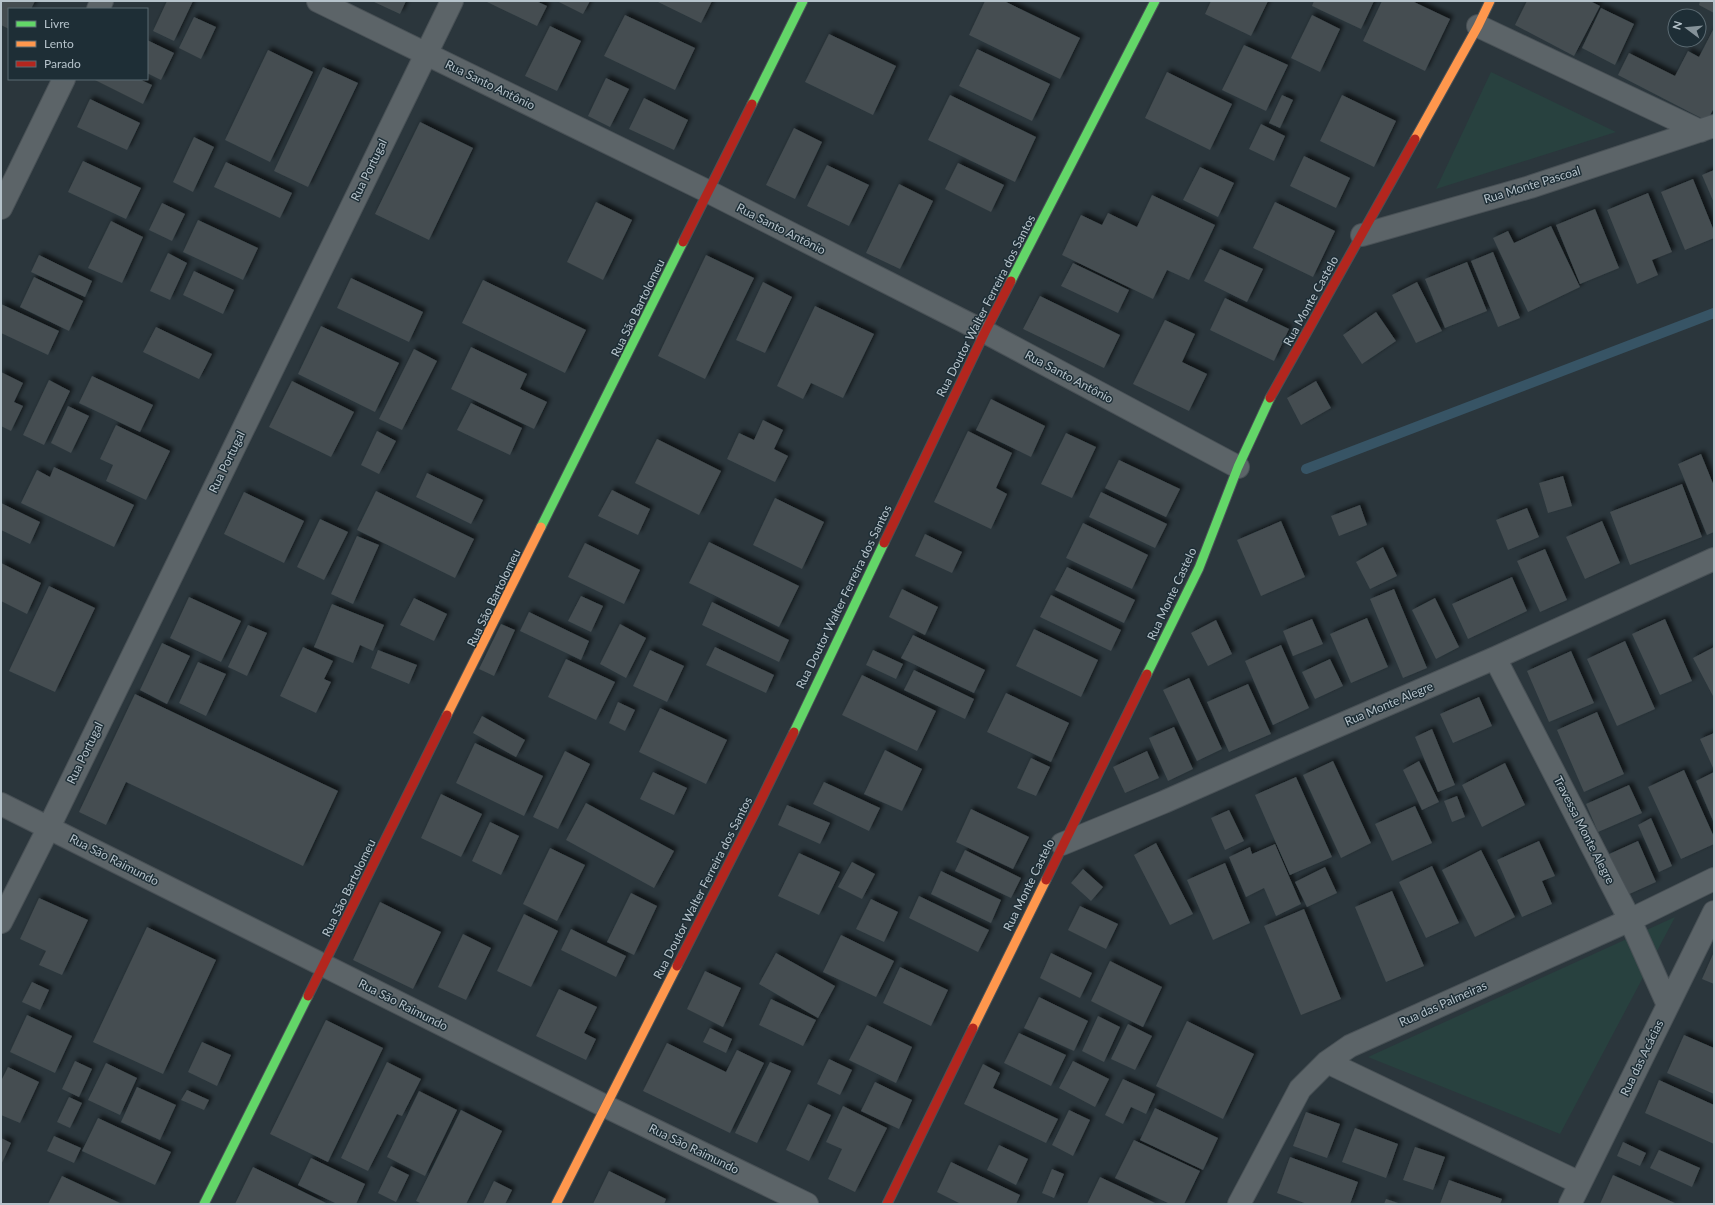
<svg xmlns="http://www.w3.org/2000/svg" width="1715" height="1205" font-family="Lato,sans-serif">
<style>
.green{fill:#28413f}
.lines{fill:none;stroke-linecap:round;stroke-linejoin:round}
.stream{stroke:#375465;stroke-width:10}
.building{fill:#444d51;filter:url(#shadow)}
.street-casing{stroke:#495156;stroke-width:24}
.fast-casing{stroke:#495156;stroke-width:11}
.slow-casing{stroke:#495156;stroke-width:11}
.jam-casing{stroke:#495156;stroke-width:11}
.street{stroke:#5c6468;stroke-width:22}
.fast{stroke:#63d668;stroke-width:9}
.slow{stroke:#ff974d;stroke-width:9}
.jam{stroke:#b3261e;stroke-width:9}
.labels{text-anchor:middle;stroke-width:3;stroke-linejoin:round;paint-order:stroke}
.street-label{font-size:12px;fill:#b6c3cb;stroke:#1e2e36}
</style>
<defs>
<filter id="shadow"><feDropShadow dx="3.5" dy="-3.5" stdDeviation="2" flood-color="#0009"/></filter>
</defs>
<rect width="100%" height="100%" fill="#2b363c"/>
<path class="green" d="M1491,72L1616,132L1436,189Z
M1675,917L1560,1134L1368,1057Z"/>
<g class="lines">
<path class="stream" d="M1306,469L1714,313"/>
</g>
<path class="building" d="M1,1H35L31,9H9V29L1,25Z
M167,1H193L174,41L153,31Z
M372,1H406L400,14Z
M485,1H536L547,6L537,26Z
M557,1H590L583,14Z
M656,1H712L701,23Z
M985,1H1004L1080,38L1060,79L969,35Z
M1211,1H1268L1251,36L1205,14Z
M1314,1H1374L1361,29L1312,6Z
M1382,1H1412L1450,19L1425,71L1363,41Z
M1527,1H1590L1600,6L1574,56L1515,25Z
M1700,1H1714V13L1699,5Z
M1601,8L1634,24L1615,65L1582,48Z
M625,15L695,48L675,90L604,56Z
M1312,15L1340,29L1320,72L1291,58Z
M194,17L216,27L201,59L179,48Z
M550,26L581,41L557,91L525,76Z
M1714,28V108L1707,121L1618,75L1629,53L1675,76L1688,51L1699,57Z
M829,34L896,66L873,115L805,82Z
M147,40L174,53L161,80L147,73Z
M1244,45L1288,65L1266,111L1222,90Z
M977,49L1050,84L1032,121L959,86Z
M268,50L313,72L270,162L225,140Z
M323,67L358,83L308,187L274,171Z
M1167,72L1232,104L1210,150L1145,118Z
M606,78L629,89L610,127L588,116Z
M95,79H139L152,85L143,104L95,80Z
M950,95L1036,137L1015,182L928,140Z
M1282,95L1293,100L1280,128L1269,123Z
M1342,95L1396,121L1374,167L1320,141Z
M644,98L688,120L674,150L629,129Z
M90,99L140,123L127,150L77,127Z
M420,122L473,148L429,240L375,214Z
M1261,124L1285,136L1274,161L1249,149Z
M794,128L822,142L795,199L766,185Z
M194,137L214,147L193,192L173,182Z
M1304,156L1350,178L1336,208L1290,186Z
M83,161L141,188L126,219L68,192Z
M226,162L292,193L280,218L214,187Z
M958,163L1004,185L991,212L945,189Z
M827,165L869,185L849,226L807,206Z
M1200,167L1234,183L1218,217L1183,200Z
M1714,170V203L1702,175Z
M1693,179L1714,231V238L1685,250L1661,192Z
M899,184L933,201L900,269L866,253Z
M1648,193L1672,252L1652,260L1658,275L1637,284L1607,210Z
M1152,195L1215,225L1189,280L1167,270L1153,299L1062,255L1081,215L1102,225L1108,213L1137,227Z
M596,202L632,220L603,280L567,262Z
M1275,202L1335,231L1313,277L1253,248Z
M162,203L185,214L172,241L149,230Z
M1595,209L1619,268L1580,284L1556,225Z
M198,220L258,248L243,280L183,252Z
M111,221L143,237L122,283L88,268Z
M1551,226L1580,287L1528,312L1493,238L1508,231L1514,243Z
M1220,249L1263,269L1247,302L1204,281Z
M1493,252L1520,318L1498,327L1471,261Z
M168,253L187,263L170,300L150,291Z
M39,255L92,281L85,297L31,272Z
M706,255L754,278L705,379L658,356Z
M1467,262L1487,311L1445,328L1425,279Z
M1073,263L1129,290L1118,313L1061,286Z
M194,271L234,290L223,314L183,295Z
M34,277L83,301L69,331L20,307Z
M351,278L423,312L409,342L337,308Z
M483,280L586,330L565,373L462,323Z
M763,282L792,297L765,353L736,340Z
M1417,282L1442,331L1416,343L1392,295Z
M1040,296L1120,335L1104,368L1023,329Z
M1225,298L1289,329L1274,361L1210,330Z
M1,304L59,331L48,355L1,333Z
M815,306L874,334L843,398L811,383L803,399L777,386Z
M1376,312L1396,341L1362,364L1343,335Z
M1165,320L1195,334L1182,362L1207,374L1189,411L1133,384Z
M321,326L399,363L375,412L298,374Z
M156,327L212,354L199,379L143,352Z
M471,347L527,374L520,389L547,402L534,429L451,389Z
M414,349L437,361L402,430L379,419Z
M1,372L23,383L14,402L23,406L11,431L1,426Z
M92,376L153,405L140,432L79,403Z
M49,380L70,391L44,445L23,435Z
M292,381L354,412L331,457L269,427Z
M1316,381L1331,408L1301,425L1287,398Z
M991,399L1045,426L1031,457L976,430Z
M471,403L522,428L510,455L457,430Z
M68,406L89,416L71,453L51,443Z
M763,420L783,430L774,449L788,456L775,482L727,459L739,433L754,440Z
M116,425L170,451L146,500L106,481L113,465L100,459Z
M377,431L396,441L379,474L361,465Z
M968,431L1012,453L996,488L1007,494L991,529L934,502Z
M1066,433L1096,447L1072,498L1041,484Z
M657,439L721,471L699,515L635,483Z
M1701,454L1714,486V532L1707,535L1678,464Z
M1119,460L1180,489L1166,517L1105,488Z
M54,467L134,505L114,547L21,503L37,470L50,477Z
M427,473L483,500L471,524L416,497Z
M1563,476L1572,506L1548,513L1539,483Z
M1682,484L1702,537L1630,565L1610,512Z
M612,490L650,509L638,535L598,516Z
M376,491L474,539L455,578L357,530Z
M244,492L304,521L284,563L224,534Z
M1101,492L1167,524L1155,548L1089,517Z
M775,498L824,522L802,569L753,545Z
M1,503L40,522L30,544L1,530Z
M1360,505L1367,525L1339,536L1331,516Z
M1527,508L1539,537L1508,550L1496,520Z
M320,519L348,532L324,580L297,567Z
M1281,521L1305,577L1261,596L1237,540Z
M1602,521L1620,563L1585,579L1566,537Z
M1083,523L1148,555L1132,589L1066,558Z
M925,534L962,552L952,573L915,556Z
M357,536L379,545L353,604L331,594Z
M709,542L799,586L779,627L689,583Z
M585,543L640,570L624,604L568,577Z
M1383,547L1397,576L1370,589L1356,562Z
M1545,549L1567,600L1540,612L1517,561Z
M1,563L41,583L27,614L1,601Z
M1067,567L1135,600L1124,623L1055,590Z
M1512,577L1527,611L1468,639L1452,604Z
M49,586L95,608L55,692L9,671Z
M902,589L938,607L925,635L889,617Z
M1394,589L1427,668L1403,678L1370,599Z
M1051,595L1121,630L1111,651L1040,617Z
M581,596L603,606L591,632L568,621Z
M189,597L241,621L221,662L170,638Z
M414,598L447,614L434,641L400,625Z
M1435,598L1459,647L1436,659L1412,610Z
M712,602L789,640L779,662L702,625Z
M332,604L384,625L373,651L360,645L353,663L314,647Z
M529,612L589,641L581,660L520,631Z
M1367,618L1388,667L1351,683L1330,634Z
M1312,619L1323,644L1293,656L1283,631Z
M1665,619L1692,681L1660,695L1632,634Z
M1216,620L1232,654L1208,666L1191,633Z
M501,624L515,630L494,676L479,669Z
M620,624L646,638L626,678L600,664Z
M248,625L267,633L247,676L228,667Z
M1034,629L1098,660L1081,697L1016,666Z
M913,635L985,670L974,693L901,658Z
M1625,641L1655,709L1617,726L1587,659Z
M162,643L190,656L167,704L140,690Z
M1281,645L1309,708L1273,725L1245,661Z
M303,647L333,661L324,679L331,682L316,713L280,696Z
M715,647L774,675L766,693L706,665Z
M1714,647V698L1693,658Z
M378,650L417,665L409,684L371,668Z
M650,650L684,666L667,702L633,686Z
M873,650L903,664L896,679L866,665Z
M1571,651L1594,703L1549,722L1527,671Z
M566,659L615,682L596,720L548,697Z
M1330,659L1343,686L1315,699L1302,672Z
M198,662L226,674L206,716L179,703Z
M914,670L974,699L965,719L904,690Z
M862,675L936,711L917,751L842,715Z
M1189,678L1222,749L1197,761L1163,690Z
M1248,684L1271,734L1229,752L1207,702Z
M1006,693L1069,723L1051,762L987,732Z
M135,694L338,791L303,866L126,782L106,825L79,812Z
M1479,697L1492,726L1453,743L1440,714Z
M618,702L635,710L625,731L609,723Z
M660,708L727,740L706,784L639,752Z
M1597,712L1624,774L1584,792L1557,730Z
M482,716L525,740L516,757L473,733Z
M1174,727L1193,769L1168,781L1149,738Z
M1432,729L1455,785L1438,792L1415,737Z
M1714,733V770L1700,739Z
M475,743L543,776L524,816L456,783Z
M885,750L922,769L902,811L864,794Z
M565,751L590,764L558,829L533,817Z
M1147,751L1159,778L1125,793L1113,767Z
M1031,758L1050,767L1036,796L1017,788Z
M1333,761L1371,843L1341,858L1303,775Z
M1419,761L1439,802L1422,810L1403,770Z
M1505,763L1525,805L1482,827L1462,785Z
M1684,770L1714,837V844L1681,859L1648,787Z
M653,772L687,788L674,815L640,799Z
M1714,772V823L1696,781Z
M1296,777L1332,857L1290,875L1255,795Z
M824,782L880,808L869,831L813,804Z
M1629,785L1642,813L1598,832L1586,804Z
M441,794L482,814L461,857L421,838Z
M1457,796L1465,817L1452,822L1444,801Z
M586,803L674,851L654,888L566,840Z
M787,805L830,823L820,844L778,825Z
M1415,806L1432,843L1392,861L1375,824Z
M971,809L1029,837L1013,869L956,842Z
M1229,810L1244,841L1225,850L1211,818Z
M1651,818L1672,866L1659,872L1638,825Z
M490,822L519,836L501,875L472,861Z
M1539,841L1555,876L1542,881L1552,904L1522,917L1497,860Z
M1638,841L1656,882L1625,896L1607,855Z
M1156,843L1193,914L1170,925L1134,855Z
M1275,844L1301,904L1276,916L1264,888L1246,897L1229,857L1250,847L1252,854Z
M550,848L585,865L557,921L523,904Z
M965,850L1021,878L1011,898L955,871Z
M1481,850L1515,917L1475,937L1442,870Z
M799,853L840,872L819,915L778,896Z
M852,862L875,874L862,899L838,887Z
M1225,863L1250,923L1213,940L1187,880Z
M1432,866L1459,923L1426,938L1399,882Z
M1325,867L1337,893L1307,907L1295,882Z
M1083,869L1103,887L1091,901L1071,883Z
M941,871L1001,900L991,923L931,894Z
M1392,891L1424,966L1386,982L1355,907Z
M631,893L657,906L634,955L607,942Z
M919,896L989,930L978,952L909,918Z
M39,898L88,920L62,975L39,965L46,951L20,939Z
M871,899L898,912L884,942L856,929Z
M380,902L441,932L413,989L353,960Z
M1080,906L1118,924L1106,949L1068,930Z
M1304,909L1341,999L1301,1015L1264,926Z
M524,914L558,931L531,987L497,971Z
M147,927L216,960L163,1074L93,1042Z
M571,929L626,956L616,977L561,950Z
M463,934L491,948L466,1000L438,987Z
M841,935L894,961L876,997L823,972Z
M1714,952V984L1702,979Z
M776,953L835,986L818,1018L759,984Z
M1051,953L1092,973L1080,998L1040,978Z
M1110,961L1162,987L1143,1027L1091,1001Z
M900,967L948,990L931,1026L883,1003Z
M705,971L741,988L723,1027L687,1009Z
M32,982L49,990L40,1010L22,1002Z
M559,989L597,1007L584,1033L596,1039L586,1060L536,1036Z
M1039,997L1088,1021L1074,1051L1024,1028Z
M771,999L816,1020L803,1046L759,1025Z
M27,1015L72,1036L55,1073L10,1052Z
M1098,1016L1120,1027L1104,1062L1082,1051Z
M326,1020L383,1048L328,1162L270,1134Z
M1187,1021L1254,1054L1223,1119L1156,1086Z
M1128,1024L1152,1036L1135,1070L1111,1059Z
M867,1025L912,1047L896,1083L849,1060Z
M710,1028L732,1039L726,1053L703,1042Z
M1019,1033L1066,1055L1051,1086L1004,1063Z
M1684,1035L1714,1048V1094L1667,1073Z
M202,1042L231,1055L217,1086L188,1072Z
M667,1043L726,1072L737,1050L764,1063L730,1133L643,1091Z
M829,1059L852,1070L840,1095L817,1084Z
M75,1061L92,1069L79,1097L62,1089Z
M1073,1061L1109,1079L1095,1107L1059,1088Z
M387,1062L421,1079L402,1116L397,1114L368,1171L341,1158Z
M770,1062L791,1071L757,1143L735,1133Z
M106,1063L137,1078L120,1115L88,1100Z
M983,1064L1000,1073L993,1088L1058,1119L1046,1143L964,1104Z
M8,1067L39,1082L20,1123L1,1115V1081Z
M1123,1079L1155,1094L1146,1114L1131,1107L1123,1124L1105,1115Z
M1659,1080L1714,1105V1144L1645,1113Z
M875,1082L912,1100L899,1129L861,1111Z
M137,1087L176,1105L160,1140L121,1122Z
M187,1090L209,1100L204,1110L181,1100Z
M419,1091L457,1110L425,1176L387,1157Z
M69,1097L82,1103L70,1128L57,1122Z
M808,1104L831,1115L809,1161L786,1150Z
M843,1106L887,1128L855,1192L828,1179L842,1149L826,1142Z
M1155,1108L1218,1138L1203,1170L1140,1140Z
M461,1110L502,1131L466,1204H422L416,1201Z
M1069,1110L1090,1120L1073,1156L1052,1145Z
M1306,1112L1340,1124L1327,1158L1293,1146Z
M98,1118L171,1152L155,1185L82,1151Z
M1355,1128L1398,1144L1386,1178L1342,1162Z
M54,1136L81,1148L74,1163L47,1151Z
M1,1138L11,1143L1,1165Z
M1134,1140L1200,1171L1184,1204H1170L1115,1178Z
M1623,1142L1646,1153L1640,1166L1617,1156Z
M999,1145L1028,1159L1016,1185L987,1170Z
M1415,1147L1445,1157L1433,1190L1403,1180Z
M1659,1150L1700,1168L1692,1187L1650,1168Z
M1290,1157L1358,1182L1350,1204H1307L1277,1193Z
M311,1158L365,1184L356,1204H337L298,1185Z
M951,1162L1020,1195L1016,1204H961L937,1192Z
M391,1166L409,1175L396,1202L378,1193Z
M253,1167L328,1204H235Z
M1052,1169L1064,1174L1054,1198L1042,1193Z
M609,1171L666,1199L664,1204H593Z
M1613,1175L1677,1204H1600Z
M62,1176L122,1204H48Z
M1100,1177L1157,1204H1087Z
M1449,1180L1502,1199L1500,1204H1440Z
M494,1181L512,1190L505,1204H483Z
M1386,1199L1401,1204H1384Z"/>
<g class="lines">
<g class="street-casing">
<path id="street" d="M318,1L709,192L985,332L1238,467
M98,9L102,1
M1478,26L1700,131
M1,208L64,79
M1362,235L1530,187L1714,126
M1495,658L1630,920L1668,1005
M1,804L605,1106L807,1204
M1062,844L1164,802L1282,750L1495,658L1714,559
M1,922L49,827L452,1
M1327,1062L1580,1183
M1239,1204L1300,1089L1327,1062L1350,1046L1630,920L1714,879
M1570,1204L1714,912"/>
</g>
<g class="fast-casing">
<path id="fast" d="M752,104L803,1
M1011,281L1155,1
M541,527L683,242
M1147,674L1199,568L1238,467L1270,398
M794,732L884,543
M204,1204L308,996"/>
</g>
<g class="slow-casing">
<path id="slow" d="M1415,139L1478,26L1490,1
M447,715L541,527
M973,1028L1046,880
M556,1204L677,966"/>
</g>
<g class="jam-casing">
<path id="jam" d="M683,242L752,104
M1270,398L1415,139
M884,543L985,332L1011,281
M1046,880L1147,674
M677,966L755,812L794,732
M308,996L447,715
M887,1204L973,1028"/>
</g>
<use href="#street" class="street"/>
<use href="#fast" class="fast"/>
<use href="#slow" class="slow"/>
<use href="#jam" class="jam"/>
</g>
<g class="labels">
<g class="street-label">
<text transform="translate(490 85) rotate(26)" y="4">Rua Santo Antônio</text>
<text transform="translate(369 170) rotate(-64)" y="4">Rua Portugal</text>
<text transform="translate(1532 185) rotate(-17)" y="4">Rua Monte Pascoal</text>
<text transform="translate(781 229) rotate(27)" y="4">Rua Santo Antônio</text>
<text transform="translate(1311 301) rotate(-61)" y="4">Rua Monte Castelo</text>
<text transform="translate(986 306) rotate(-63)" y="4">Rua Doutor Walter Ferreira dos Santos</text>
<text transform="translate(638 308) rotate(-64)" y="4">Rua São Bartolomeu</text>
<text transform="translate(1069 377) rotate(28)" y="4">Rua Santo Antônio</text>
<text transform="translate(227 462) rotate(-64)" y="4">Rua Portugal</text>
<text transform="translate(1172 594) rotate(-65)" y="4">Rua Monte Castelo</text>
<text transform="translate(844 597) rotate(-64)" y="4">Rua Doutor Walter Ferreira dos Santos</text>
<text transform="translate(494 598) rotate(-64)" y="4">Rua São Bartolomeu</text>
<text transform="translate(1389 704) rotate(-23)" y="4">Rua Monte Alegre</text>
<text transform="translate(85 753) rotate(-64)" y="4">Rua Portugal</text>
<text transform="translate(1584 830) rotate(63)" y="4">Travessa Monte Alegre</text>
<text transform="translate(114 860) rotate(27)" y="4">Rua São Raimundo</text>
<text transform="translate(1029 885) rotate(-64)" y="4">Rua Monte Castelo</text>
<text transform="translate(349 888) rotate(-64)" y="4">Rua São Bartolomeu</text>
<text transform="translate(703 888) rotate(-63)" y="4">Rua Doutor Walter Ferreira dos Santos</text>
<text transform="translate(1443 1004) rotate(-24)" y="4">Rua das Palmeiras</text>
<text transform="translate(403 1005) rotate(27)" y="4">Rua São Raimundo</text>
<text transform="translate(1642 1058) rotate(-64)" y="4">Rua das Acácias</text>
<text transform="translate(694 1149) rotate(26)" y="4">Rua São Raimundo</text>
</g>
</g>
<rect width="1715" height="1205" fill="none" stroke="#b6c3cb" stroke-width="4"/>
<rect x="8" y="8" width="140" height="72" fill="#1e2e36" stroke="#5b6a72"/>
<rect x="16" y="21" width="20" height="6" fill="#63d668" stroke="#5b6a72"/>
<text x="44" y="28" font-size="12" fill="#b6c3cb">Livre</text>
<rect x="16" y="41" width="20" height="6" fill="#ff974d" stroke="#5b6a72"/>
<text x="44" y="48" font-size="12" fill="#b6c3cb">Lento</text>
<rect x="16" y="61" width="20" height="6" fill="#b3261e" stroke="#5b6a72"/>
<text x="44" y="68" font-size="12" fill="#b6c3cb">Parado</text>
<g transform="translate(1687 28) rotate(286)"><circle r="19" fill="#1e2e36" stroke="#5b6a72"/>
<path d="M0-3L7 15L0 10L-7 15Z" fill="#859299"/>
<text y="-6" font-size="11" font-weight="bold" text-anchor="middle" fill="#b6c3cb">N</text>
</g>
</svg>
